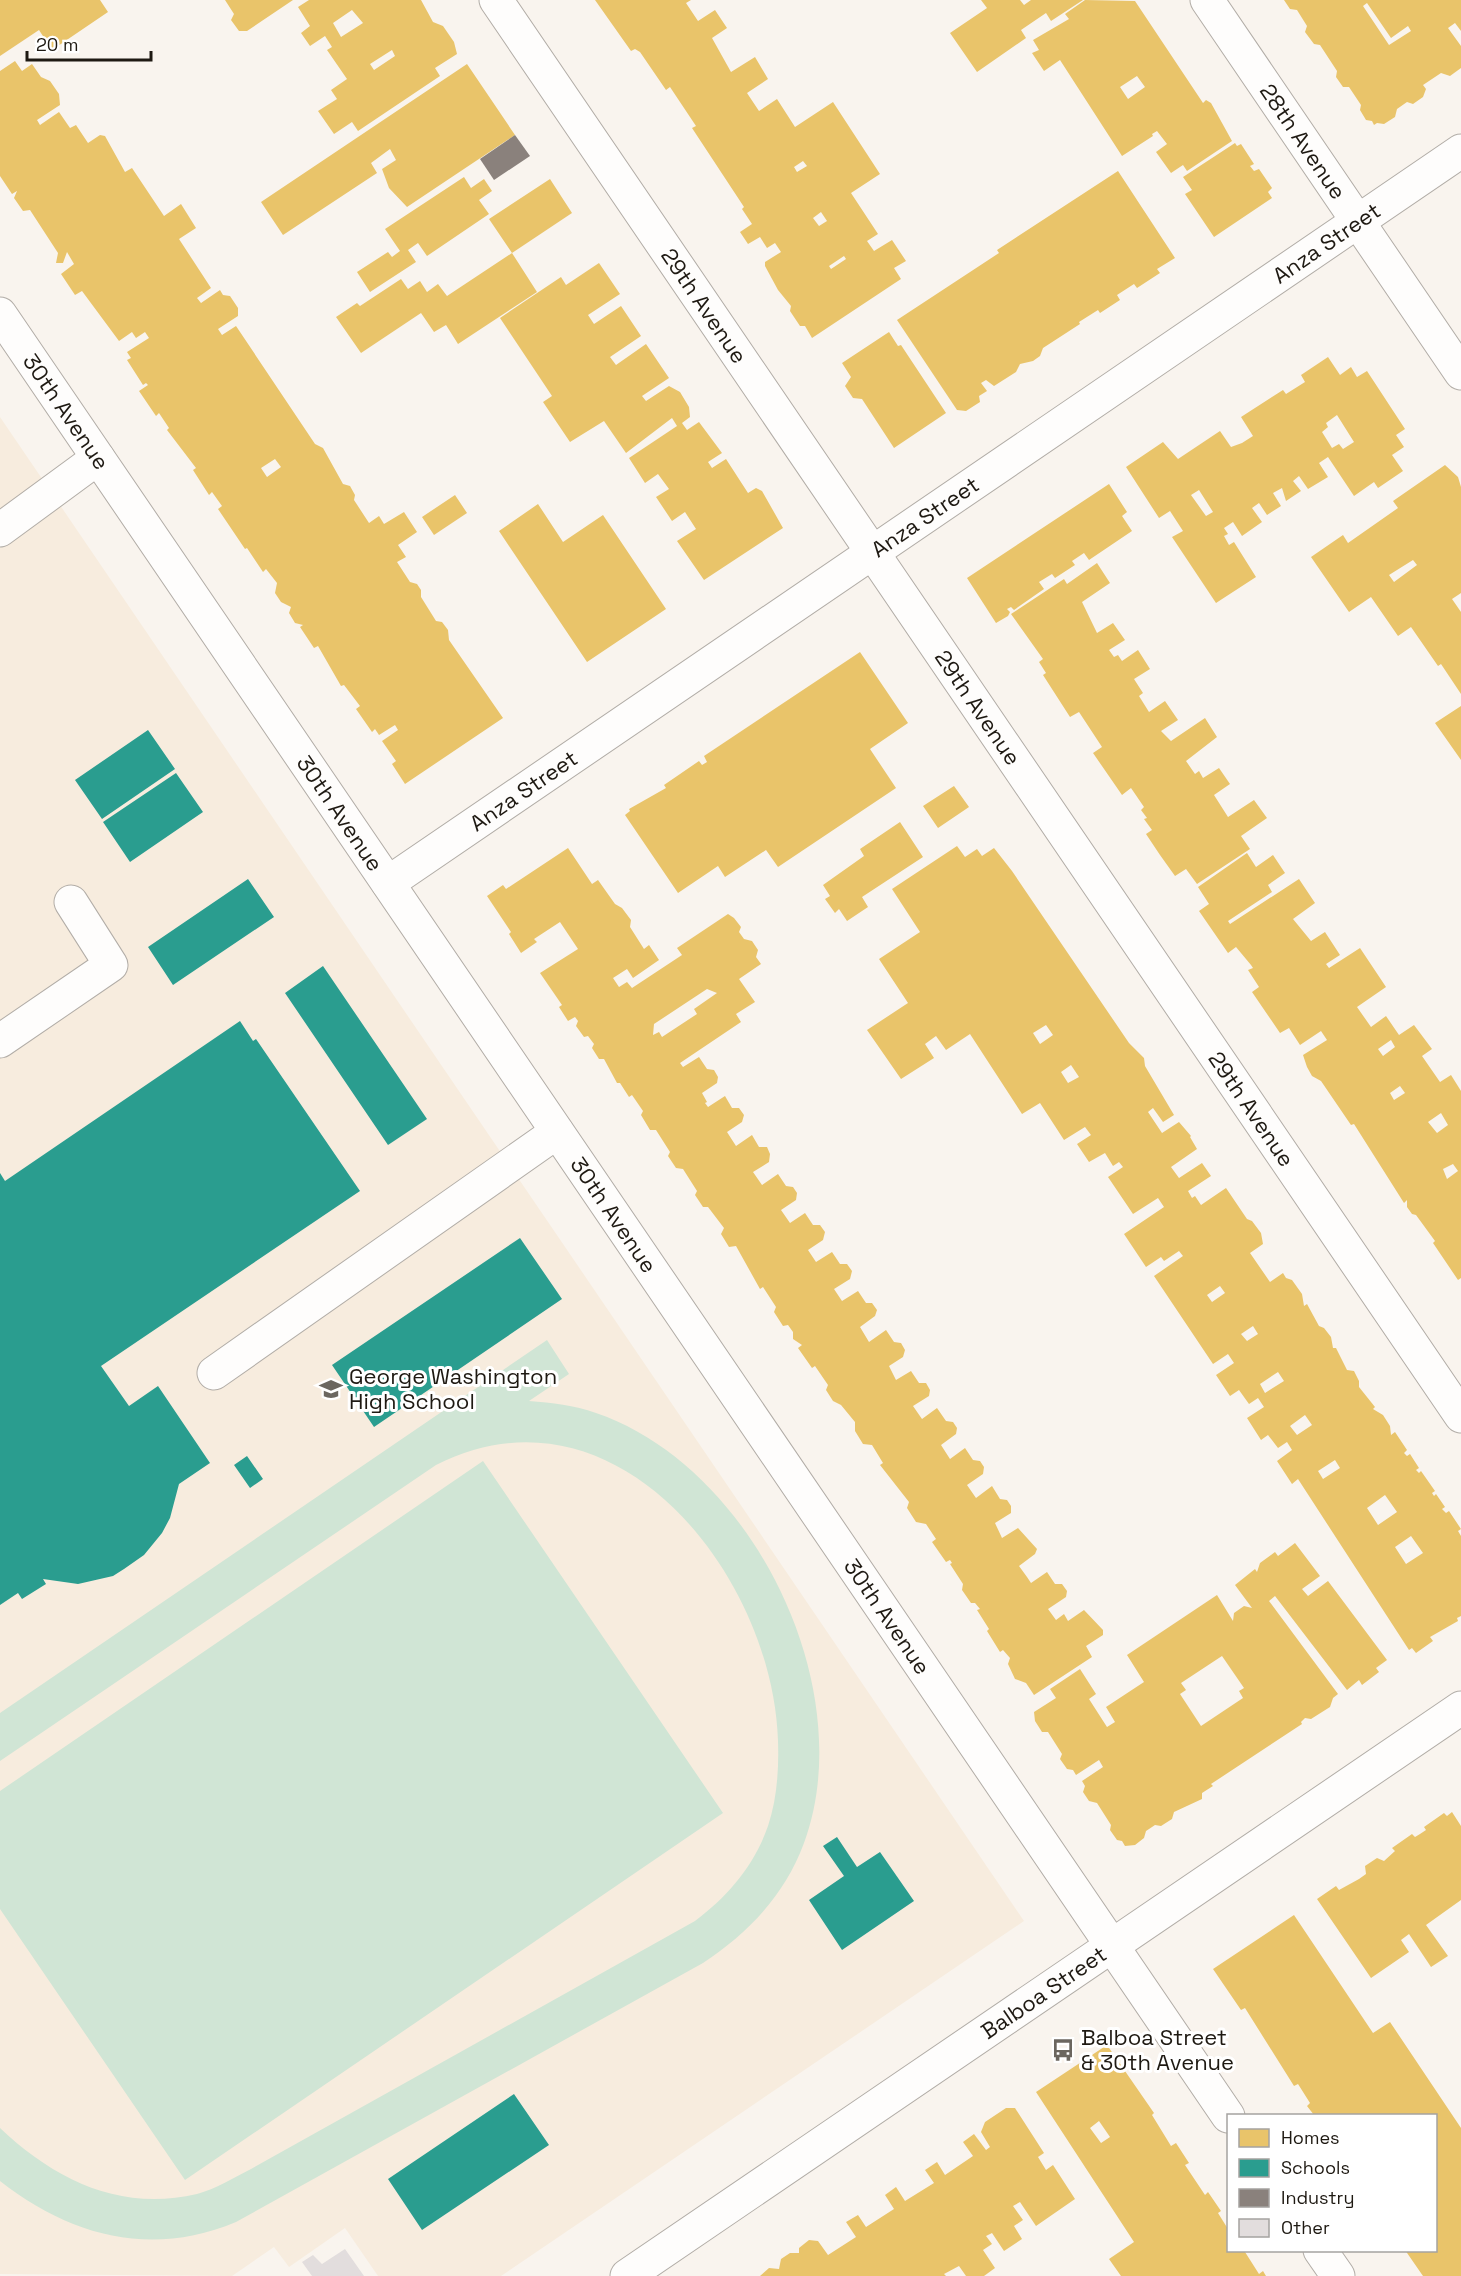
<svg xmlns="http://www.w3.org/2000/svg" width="1461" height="2276" font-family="'Space Grotesk',sans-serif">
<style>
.built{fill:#f7ecde}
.green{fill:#d0e5d5}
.homes{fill:#e9c46a;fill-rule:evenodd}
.schools{fill:#2a9d8f}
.industry{fill:#8a817c}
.building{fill:#e2dddd}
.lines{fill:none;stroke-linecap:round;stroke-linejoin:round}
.minor-casing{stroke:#b2ada7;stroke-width:35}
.minor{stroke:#fefdfc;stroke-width:33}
.labels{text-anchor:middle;stroke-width:6;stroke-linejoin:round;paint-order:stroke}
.street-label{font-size:22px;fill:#1e1912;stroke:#fff}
.poi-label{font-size:22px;fill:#1e1912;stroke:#fff;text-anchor:start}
</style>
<rect width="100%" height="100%" fill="#f9f4ee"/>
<path class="built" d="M0,417L1024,1921L501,2276H378L345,2228L289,2267L274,2247L232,2276L0,2274Z"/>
<path class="green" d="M547,1340L569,1374L529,1401C552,1403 574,1405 596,1413C752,1466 861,1688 804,1843C785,1895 748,1933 703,1963L236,2222C151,2258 70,2236 0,2181V2128C55,2180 120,2212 197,2194C216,2189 233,2178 251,2169L695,1921C728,1896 754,1866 768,1826C777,1799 779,1769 778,1741C773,1575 615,1374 436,1465L0,1761V1713Z
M483,1461L723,1813L185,2180L0,1909V1791Z"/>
<path class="homes" d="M0,0H100L108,12L52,50L39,30L0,56Z
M225,0H293L247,31H239L231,20L234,14Z
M309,0H421L433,22L443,26L454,42L457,54L435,68L440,76L358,131L352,122L334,134L318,111L337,99L331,90L347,79L327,50L332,47L325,36L310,46L301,33L310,26L298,7ZM352,10L363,23L341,37L333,23ZM392,50L395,56L374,70L370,64Z
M595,0H691L686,3L698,21L715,10L727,28L712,38L731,72L755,57L768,79L747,93L759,111L777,99L795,127L833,102L880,174L851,193L878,234L867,241L874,251L892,240L906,261L894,268L901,279L812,338L805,326H800L790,311L791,306L778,290L765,266V262L781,252L775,243L767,248L760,237L748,244L740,232L752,224L742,209L744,207L692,128L696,126L670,87L666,90L640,52L635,49L631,51ZM803,161L807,166L797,172L794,167ZM821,212L827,221L819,226L813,218ZM844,256L846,259L831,269L829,266Z
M981,0H1020L1024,5L1031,0H1083L1051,21L1046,13L1021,30L1026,38L977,72L950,33L987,8Z
M1085,0L1135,1L1203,103L1206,100L1211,103L1232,141L1187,171L1183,165L1171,173L1156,152L1167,144L1157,131L1152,134L1153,136L1122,156L1060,60L1044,71L1032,53L1039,50L1033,40L1069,19L1065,14ZM1137,76L1145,87L1128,99L1120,87Z
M1284,0H1461V31L1455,23L1448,28L1461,46V68L1450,76L1441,73L1423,85L1426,89L1423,97L1413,104L1407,102L1397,109L1395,117L1384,124L1377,123L1374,125L1372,121L1366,120L1360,110L1361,105L1349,87H1343L1336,77L1337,71L1320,45L1314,44L1305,32L1307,26L1297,10L1290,9ZM1367,3L1391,38L1408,26L1411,31L1389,45L1363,6Z
M15,61L22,71L32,64L41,77L50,81L59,94L60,105L37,120L40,125L59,112L70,128L76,125L88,143L100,135L105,136L125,172L132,168L164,216L181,204L196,228L179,239L211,288L197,298L201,303L220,290L223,295L230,296L238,308V316L218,329L222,335L236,326L315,444L323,448L343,484L350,486L355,495L354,500L369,523L379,516L384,524L404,512L417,532L398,545L406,557L397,562L410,582L417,584L421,590V597L436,621L442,622L448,630L449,640L503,718L405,784L392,764L396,761L382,741L398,730L395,725L379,735L375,729L372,732L356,709L360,706L344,685L341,686L318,646L314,648L300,627L303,625L295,623L289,613L291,607L281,602L275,593L277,583L266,569L263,572L247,548L245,549L218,509L222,506L212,492L209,495L193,470L196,468L167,430L169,428L159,413L156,416L139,391L148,385L146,383L143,385L127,360L131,358L127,352L149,338L145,332L136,338L132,332L119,341L82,291L75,295L61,274L74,264L67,252L63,263H56L58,253L30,210L23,211L14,198L17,191L12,194L0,176V71ZM275,459L281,467L267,477L261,468Z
M467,64L515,135L407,207L389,188L382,169L396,160L390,149L371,163L377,173L283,235L261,202Z
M1235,143L1237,146L1241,144L1254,164L1250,166L1254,171L1259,169L1272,188L1268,192L1272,198L1214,237L1185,194L1192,190L1183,177Z
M1118,171L1175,258L1157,269L1160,273L1137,288L1134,284L1117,295L1120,300L1100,313L1098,310L1079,322L1080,324L1043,348L1040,356L1033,361L1020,364L1016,372L994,386L986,380L981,383L987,391L979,396L980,402L966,411L957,410L897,320L999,253L997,250Z
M464,177L471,188L484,179L492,191L479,200L489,214L427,256L418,243L408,250L416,262L370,292L357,272L388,252L392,257L400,251L385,229Z
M550,179L572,213L512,253L537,292L458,344L446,325L434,332L421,313L361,353L336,317L357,303L360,306L401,279L408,289L420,281L427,292L438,284L447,296L512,253L489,219Z
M599,263L620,294L588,315L594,324L621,306L641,336L610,357L616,365L646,344L669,378L642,396L646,401L669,386L680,392L689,407L690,417L682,423L687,430L699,422L722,453L708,462L712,468L726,459L748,493L756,488L762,491L783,528L704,580L677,541L696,529L685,512L672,521L656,497L669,489L658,474L645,483L629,458L677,426L672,418L626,453L604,421L570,442L543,402L552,396L500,318L561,277L566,285Z
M889,332L898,346L901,345L946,413L894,448L862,399L853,398L845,386L851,377L842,363Z
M1328,357L1340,375L1351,367L1357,377L1367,371L1405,429L1396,435L1404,447L1392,455L1403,471L1378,488L1374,482L1354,496L1328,457L1319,463L1328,477L1308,489L1299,476L1293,481L1301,491L1286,501L1282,488L1273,493L1281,506L1267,515L1259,503L1252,508L1262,522L1242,536L1233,522L1224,528L1228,534L1224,536L1229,545L1234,542L1256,577L1216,603L1172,537L1183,531L1170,511L1159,518L1126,467L1163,442L1178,459L1220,431L1231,447L1242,443L1253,436L1241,417L1283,390L1286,394L1305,382L1301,375ZM1337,415L1354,442L1343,449L1339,444L1332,448L1322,432L1328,427L1326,423ZM1199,490L1213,512L1206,516L1191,495Z
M1445,465L1458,477L1461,487V593L1452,599L1461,612V694L1441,664L1438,666L1411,627L1398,636L1371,597L1349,612L1311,557L1343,535L1348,543L1398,508L1393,501ZM1413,560L1417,565L1394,582L1389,575Z
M1109,484L1127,512L1122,516L1132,531L1089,560L1084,553L1072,561L1075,565L1055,578L1052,574L1039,582L1044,589L1014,610L1011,607L1007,609L1010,612L1008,616L996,623L967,578Z
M455,495L467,513L434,535L422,517Z
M538,504L563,542L603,515L666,609L587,662L499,531Z
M1097,563L1110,583L1082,602L1097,633L1113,623L1125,640L1109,650L1114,657L1118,655L1122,661L1138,650L1150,669L1134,679L1143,693L1139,696L1149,712L1165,701L1178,720L1161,731L1171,741L1205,718L1217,737L1186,761L1195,774L1199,771L1203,778L1219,768L1230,784L1214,795L1228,817L1254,800L1267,818L1241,836L1250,849L1197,884L1186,869L1175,876L1160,855L1146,834L1152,830L1144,819L1147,818L1141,810L1144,807L1131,788L1122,795L1093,753L1102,747L1079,712L1070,717L1043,675L1046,673L1039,662L1043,659L1011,614L1064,579L1067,584Z
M860,652L908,723L870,749L896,788L778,867L766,850L725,877L718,866L678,893L625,815L630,811L629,809L666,788L664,785L699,761L702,765L707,762L704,756Z
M1461,706V760L1435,723Z
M954,786L969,807L938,828L923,806Z
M900,822L923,857L862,897L868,907L847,921L839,909L835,913L825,899L830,896L823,885L864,856L860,849Z
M957,846L965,857L977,849L982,856L994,848L1012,871L1129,1043L1144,1058L1145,1066L1174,1115L1163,1122L1153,1108L1148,1112L1162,1133L1179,1122L1191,1136L1190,1137L1197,1149L1171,1167L1179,1178L1202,1163L1211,1176L1188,1191L1192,1198L1195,1196L1201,1205L1226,1188L1247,1219L1252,1221L1261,1233L1263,1244L1250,1253L1270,1282L1283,1273L1286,1278L1292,1280L1302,1294L1304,1306L1307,1304L1319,1326L1324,1328L1331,1337L1333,1348H1336L1347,1370L1354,1371L1359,1381V1387L1375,1407L1373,1409L1383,1415L1390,1426L1391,1435L1395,1432L1407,1450L1404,1453L1407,1456L1410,1454L1419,1468L1416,1470L1419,1473L1421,1471L1435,1491L1432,1493L1434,1496L1436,1494L1445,1507L1442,1509L1446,1513L1449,1511L1461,1529L1458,1531L1461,1536V1616L1457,1618L1458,1621L1430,1637L1433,1641L1416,1653L1412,1648L1409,1650L1298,1479L1292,1484L1277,1461L1292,1450L1287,1442L1278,1448L1268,1435L1261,1440L1247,1418L1264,1407L1258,1398L1249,1404L1239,1390L1230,1396L1216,1375L1234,1363L1228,1354L1213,1364L1154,1276L1183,1256L1179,1251L1164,1261L1161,1257L1146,1267L1124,1234L1164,1207L1158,1198L1133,1214L1108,1177L1123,1167L1119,1162L1113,1166L1105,1153L1089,1162L1077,1144L1091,1135L1085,1127L1064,1140L1040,1103L1022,1114L970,1034L946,1050L936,1036L925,1044L934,1058L901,1079L867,1030L908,1003L879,959L920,932L892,889ZM1046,1025L1053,1035L1040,1044L1033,1033ZM1071,1065L1079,1077L1068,1083L1061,1072ZM1220,1286L1225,1293L1212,1302L1207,1295ZM1253,1326L1258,1334L1247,1341L1241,1334ZM1278,1372L1284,1381L1265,1393L1260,1384ZM1305,1415L1312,1425L1297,1435L1290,1426ZM1335,1460L1340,1468L1323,1479L1318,1471ZM1385,1495L1397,1512L1378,1525L1367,1508ZM1411,1536L1423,1553L1406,1564L1395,1547Z
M568,848L592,884L598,880L615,904L622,908L631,920L630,927L644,949L649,945L659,960L633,978L627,969L613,978L619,987L627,982L632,988L682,955L677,948L728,914L734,918L741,927L739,932L744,939L752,941L758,950L756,957L761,964L739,979L755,1002L736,1014L741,1022L680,1063L683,1067L699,1057L707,1069L714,1070L718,1077L717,1083L702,1093L707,1102L705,1103L708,1107L725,1096L732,1108H739L744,1115L742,1122L727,1132L736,1146L752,1135L759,1147H767L770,1154L769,1162L753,1172L762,1185L778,1174L786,1186L793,1187L797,1193L796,1200L781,1210L790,1223L805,1213L813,1225H820L825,1232L823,1240L808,1250L816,1262L832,1252L840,1264H847L852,1271L850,1279L834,1289L842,1301L858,1291L866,1303H872L877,1310L875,1316L860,1327L869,1342L886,1330L894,1342L901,1343L905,1350L903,1357L889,1366L896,1380L911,1371L919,1383H926L930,1390L929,1396L913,1406L922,1419L937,1408L946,1421L953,1422L957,1428L956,1434L941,1445L950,1459L965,1448L973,1460L980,1461L984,1467L983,1474L967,1485L976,1498L992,1486L1000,1499L1007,1500L1011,1506V1513L995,1523L1002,1538L1018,1528L1037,1549L1035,1554L1019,1566L1027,1577L1031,1583L1047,1572L1055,1584H1062L1067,1591L1066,1597L1048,1609L1056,1620L1064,1614L1068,1621L1084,1610L1103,1630V1635L1086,1646L1092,1657L1034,1695L1026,1683L1015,1679L1008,1664L1010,1658L1003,1650L1000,1652L987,1631L989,1629L977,1610L980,1609L975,1603H971L962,1590L963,1584L950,1564L952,1563L950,1560L946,1562L932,1542L936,1539L926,1524L916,1522L907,1508L909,1502L880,1465L883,1463L872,1445L863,1444L855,1431V1422L841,1405L833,1401L826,1390L828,1385L815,1366L812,1368L798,1348L802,1345L793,1339V1332L788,1325L783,1326L774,1312L776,1307L763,1287L760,1289L736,1246L729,1247L721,1234L724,1228L708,1207H703L695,1195L697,1191L683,1169L676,1168L668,1156L670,1152L656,1130H650L641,1115L643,1111L632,1095L629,1097L620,1083H617L604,1059H599L592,1048L594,1044L588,1036L584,1037L576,1026L578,1021L575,1017L568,1021L559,1007L562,1005L540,973L578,949L560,922L534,939L537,942L521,953L509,934L511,932L487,896L503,885L506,889ZM707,989L717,993L694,1009L697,1014L662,1037L659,1032L653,1035L654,1024Z
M1247,853L1256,867L1273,855L1285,873L1268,885L1272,892L1228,921L1230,924L1299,879L1315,903L1293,919L1311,941L1325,932L1340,955L1326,964L1329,968L1360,948L1386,987L1357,1007L1371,1027L1386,1016L1399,1035L1414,1025L1432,1049L1422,1056L1440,1082L1451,1075L1461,1091V1278L1458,1280L1433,1243L1435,1241L1416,1215L1412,1214L1407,1207V1200L1404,1203L1354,1124L1351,1125L1321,1081L1312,1076L1307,1067L1303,1055L1327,1040L1321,1031L1300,1045L1289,1028L1280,1033L1252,992L1259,987L1248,970L1253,968L1251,965L1236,947L1228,953L1199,911L1209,904L1198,887ZM1391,1040L1395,1047L1383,1056L1378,1049ZM1400,1086L1405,1093L1394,1100L1390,1093ZM1441,1113L1448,1125L1437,1133L1428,1122ZM1453,1164L1458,1171L1447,1179L1443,1169Z
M1295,1543L1320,1576L1302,1589L1308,1596L1328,1581L1387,1660L1376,1668L1379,1672L1362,1685L1359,1680L1347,1690L1275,1596L1269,1601L1338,1694L1333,1698L1330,1707L1311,1719L1305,1718L1301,1722L1302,1724L1211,1784L1213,1786L1202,1793V1799L1174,1812L1172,1819L1161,1826L1155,1825L1146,1831L1144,1838L1135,1845L1125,1846L1122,1841L1117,1840L1110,1830L1111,1825L1097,1803L1089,1801L1083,1792L1085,1786L1082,1781L1103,1767L1099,1760L1076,1775L1073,1770L1067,1769L1060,1759L1062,1754L1048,1732H1042L1035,1721L1034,1712L1056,1698L1050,1689L1080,1669L1096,1694L1089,1699L1107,1727L1115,1722L1106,1707L1144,1682L1127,1655L1217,1595L1233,1621L1234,1613L1244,1606L1252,1608L1235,1585L1255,1569L1257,1572L1260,1563L1275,1552L1278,1556ZM1222,1656L1244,1688L1239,1691L1243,1698L1201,1726L1180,1694L1186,1690L1181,1683Z
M1452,1812L1461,1826V1900L1426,1925L1448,1956L1431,1967L1409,1934L1401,1940L1409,1952L1371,1978L1317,1899L1336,1886L1339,1890L1359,1879L1366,1874L1365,1866L1377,1858L1384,1861L1395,1851L1392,1848L1412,1834L1415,1837L1420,1834L1426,1830L1424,1827L1444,1813L1447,1816Z
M1294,1915L1373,2033L1390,2022L1461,2128V2276H1423L1405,2250H1436V2115H1314L1307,2106L1310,2103L1298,2084L1294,2086L1245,2008L1241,2010L1213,1969Z
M1107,2045L1154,2113L1152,2115L1171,2146L1176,2143L1189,2163L1185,2165L1205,2195L1208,2192L1221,2211L1218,2213L1228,2229V2250H1248L1245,2252L1259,2274L1263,2271L1266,2276H1121L1109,2259L1134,2242L1036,2092ZM1099,2121L1110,2137L1101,2143L1090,2128Z
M1006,2108H1015L1044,2153L1038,2157L1046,2170L1053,2165L1075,2199L1036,2226L1020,2202L1013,2206L1023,2220L1014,2226L1022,2239L1004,2251L992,2233L986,2236L992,2244L983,2250L995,2268L984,2276H966L959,2266L944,2274L946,2276H760L769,2268L779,2269L781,2259L790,2253H799V2248L809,2240L818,2241L828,2255L856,2237L846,2222L858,2215L866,2227L894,2209L885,2195L896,2187L905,2201L934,2183L925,2170L937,2162L945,2175L973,2156L963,2142L974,2134L986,2150L990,2147L981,2132L985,2122Z"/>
<path class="schools" d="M148,730L175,769L102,819L75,780Z
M176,773L203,812L130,862L103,822Z
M248,879L274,917L173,985L148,947Z
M323,966L427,1119L388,1145L285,993Z
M240,1021L253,1041L256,1039L360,1191L101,1366L129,1406L158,1386L210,1463L179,1484L170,1518L162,1533L144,1555L124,1569L113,1576L78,1584L43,1579L46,1584L22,1599L18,1593L0,1605V1173L5,1181Z
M520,1238L562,1299L374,1427L332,1365Z
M247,1456L263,1479L250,1488L234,1465Z
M837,1837L857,1867L880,1852L914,1901L842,1950L809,1900L844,1876L823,1846Z
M514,2094L549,2145L422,2230L388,2179Z"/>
<path class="industry" d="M515,135L530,156L494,180L480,159Z"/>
<path class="building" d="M345,2249L364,2276H312L302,2262L313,2255L322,2264Z"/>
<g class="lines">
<g class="minor-casing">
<g id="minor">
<path id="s1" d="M496,0L1461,1416"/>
<path id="s2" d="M1207,0L1461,373"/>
<path id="s3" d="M0,314L1228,2116"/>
<path d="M0,530L98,458"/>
<path id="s4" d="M388,883L1461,151"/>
<path d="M0,1041L111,965L71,902"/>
<path d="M214,1373L557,1132"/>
<path d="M1320,2250L1338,2276"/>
<path id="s5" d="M627,2276L1461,1708"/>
</g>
</g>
<use href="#minor" class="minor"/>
</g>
<defs>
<g id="school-bare" transform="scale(1.8)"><path d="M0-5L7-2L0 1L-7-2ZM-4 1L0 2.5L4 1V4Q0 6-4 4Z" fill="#6b665f" stroke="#fff" stroke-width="2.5" paint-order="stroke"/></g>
<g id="bus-bare" transform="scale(1.8)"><path d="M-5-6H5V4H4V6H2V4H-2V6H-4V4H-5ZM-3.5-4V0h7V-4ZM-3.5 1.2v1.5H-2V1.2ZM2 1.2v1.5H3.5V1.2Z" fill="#6b665f" stroke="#fff" stroke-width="2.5" paint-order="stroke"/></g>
</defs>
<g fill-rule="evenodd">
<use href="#school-bare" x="331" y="1389"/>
<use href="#bus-bare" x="1063" y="2050"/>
</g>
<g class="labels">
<g class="street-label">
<text dy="8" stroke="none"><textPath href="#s2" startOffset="171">28th Avenue</textPath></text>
<text dy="8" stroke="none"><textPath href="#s4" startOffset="1136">Anza Street</textPath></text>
<text dy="8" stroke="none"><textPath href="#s1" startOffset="370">29th Avenue</textPath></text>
<text dy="8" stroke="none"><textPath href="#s3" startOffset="118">30th Avenue</textPath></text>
<text dy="8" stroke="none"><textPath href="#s4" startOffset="650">Anza Street</textPath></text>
<text dy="8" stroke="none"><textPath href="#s1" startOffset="856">29th Avenue</textPath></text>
<text dy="8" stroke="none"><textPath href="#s4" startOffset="164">Anza Street</textPath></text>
<text dy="8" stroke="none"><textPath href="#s3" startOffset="604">30th Avenue</textPath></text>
<text dy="8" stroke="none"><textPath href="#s1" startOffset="1342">29th Avenue</textPath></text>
<text dy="8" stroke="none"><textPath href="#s3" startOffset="1090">30th Avenue</textPath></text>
<text dy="8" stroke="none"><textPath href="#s3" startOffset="1576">30th Avenue</textPath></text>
<text dy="8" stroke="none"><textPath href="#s5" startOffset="504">Balboa Street</textPath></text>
</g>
<g class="poi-label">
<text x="349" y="1384">George Washington<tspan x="349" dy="25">High School</tspan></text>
<text x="1081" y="2045">Balboa Street<tspan x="1081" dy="25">&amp; 30th Avenue</tspan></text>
</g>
</g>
<rect x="1227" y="2114" width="210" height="138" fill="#ffffff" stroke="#a5a3a0" stroke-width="1.5"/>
<rect x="1239" y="2129" width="30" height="18" fill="#e9c46a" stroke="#a5a3a0" stroke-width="1.5"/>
<text x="1281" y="2144" font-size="18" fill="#1e1912">Homes</text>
<rect x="1239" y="2159" width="30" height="18" fill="#2a9d8f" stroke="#a5a3a0" stroke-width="1.5"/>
<text x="1281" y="2174" font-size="18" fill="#1e1912">Schools</text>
<rect x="1239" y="2189" width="30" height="18" fill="#8a817c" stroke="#a5a3a0" stroke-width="1.5"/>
<text x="1281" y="2204" font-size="18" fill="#1e1912">Industry</text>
<rect x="1239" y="2219" width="30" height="18" fill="#e2dddd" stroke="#a5a3a0" stroke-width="1.5"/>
<text x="1281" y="2234" font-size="18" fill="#1e1912">Other</text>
<path d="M27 51v9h124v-9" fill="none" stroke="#1e1912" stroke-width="3"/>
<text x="36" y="51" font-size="18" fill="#1e1912" stroke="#ffffff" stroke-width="4.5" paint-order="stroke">20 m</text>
</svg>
